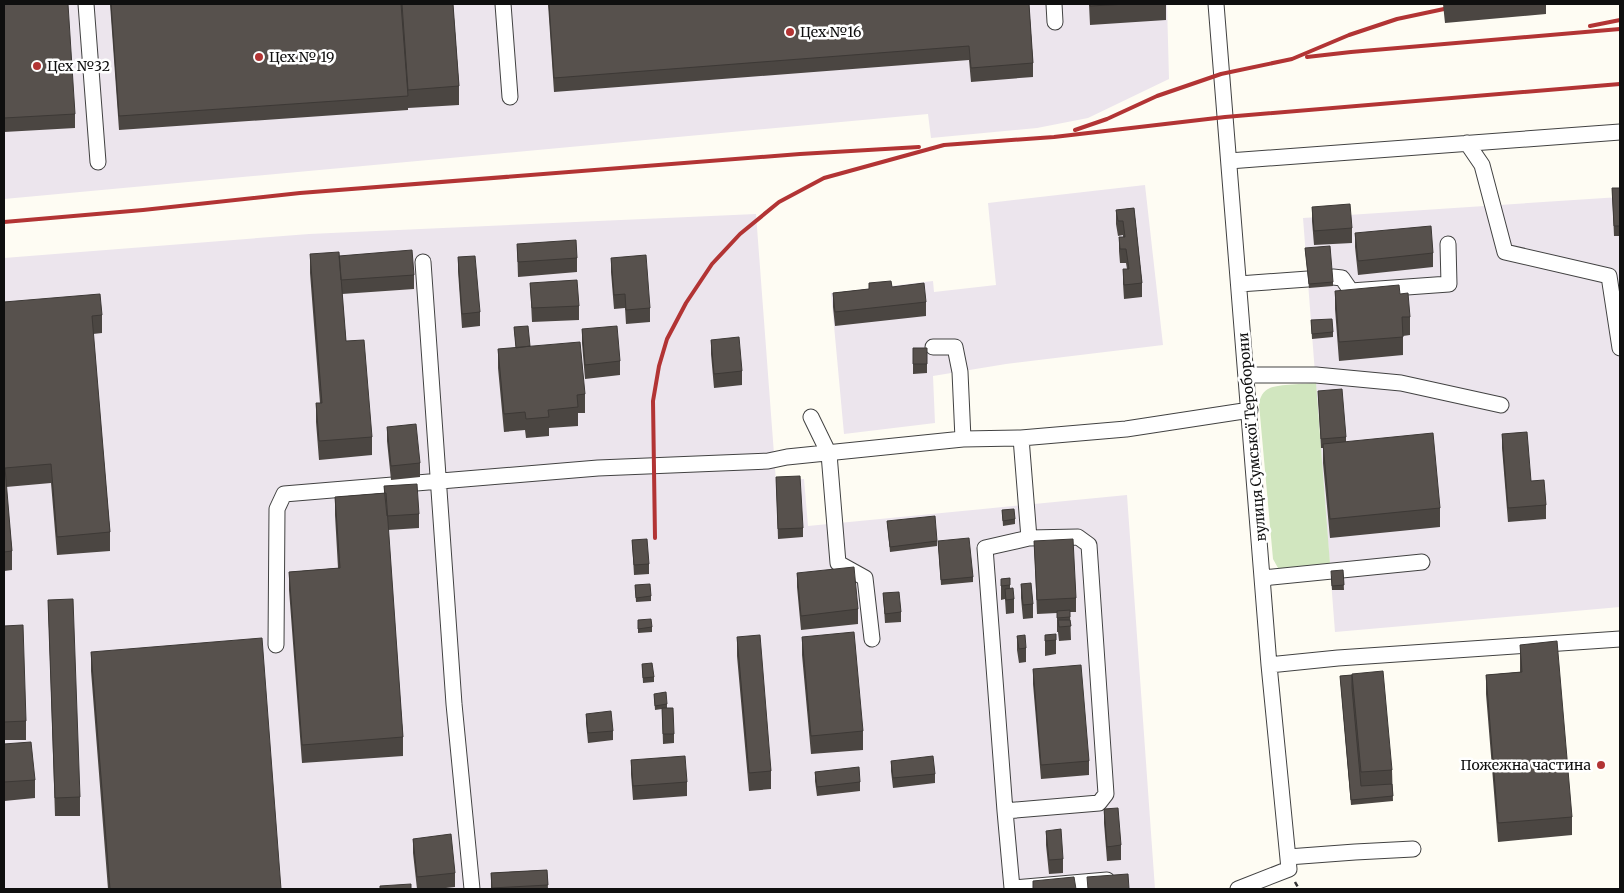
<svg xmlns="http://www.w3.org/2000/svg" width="1624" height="893" font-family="Merriweather,serif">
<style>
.industrial{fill:#ece5ed}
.green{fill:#d1e6bf}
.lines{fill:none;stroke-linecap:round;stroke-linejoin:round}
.minor-casing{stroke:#424242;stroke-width:17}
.path{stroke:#313131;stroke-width:2.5;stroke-dasharray:5 2.5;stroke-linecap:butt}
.minor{stroke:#fff;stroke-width:15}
.rail{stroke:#b23434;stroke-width:4}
.wall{fill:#4b4642}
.building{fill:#57514d;stroke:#3d3936}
.poi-dot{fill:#b23434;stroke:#fff;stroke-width:2}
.labels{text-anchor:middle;stroke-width:5;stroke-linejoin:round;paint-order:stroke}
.poi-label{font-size:14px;fill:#0f0f0f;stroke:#fff;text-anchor:start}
.street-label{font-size:14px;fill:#0f0f0f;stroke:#fff}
</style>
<rect width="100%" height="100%" fill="#fefcf3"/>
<path class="industrial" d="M4,4H1167L1169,79L1088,118L1037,128L931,138L928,114L4,199Z
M1145,185L1163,345L1006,364L933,376L935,423L844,434L831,293L933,281L934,292L996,285L988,203Z
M1620,197V607L1335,632L1303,218Z
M756,214L776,481L804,479L808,526L1127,495L1155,889H4V258L309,234Z"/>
<path class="green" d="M1316,383L1330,564L1283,570L1278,568L1273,559L1259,404C1260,397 1263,391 1270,388C1279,384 1305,384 1316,383Z"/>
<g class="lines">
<g class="minor-casing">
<path id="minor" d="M86,4L98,162
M503,4L510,97
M1054,4L1055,22
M1216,4L1269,665L1289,869L1238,889
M1467,143L1482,165L1505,252L1609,276L1620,348
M1229,161L1620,132
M423,262L454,704L472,889
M1333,277L1342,278L1351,291L1449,284L1448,244
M1239,284L1308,279
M933,347H955L960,372L963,439
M1247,375H1316L1401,383L1501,405
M811,417L829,454L838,563L865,578L872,639
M1021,438L1029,538L985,548L1005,811L1012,888L1107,880
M1263,578L1422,562
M276,645L277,509L284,494L598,468L768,461L787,457L963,439L1021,438L1126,429L1250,410
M1269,665L1338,658L1620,639
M1005,811L1099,803L1106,794L1089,545L1078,537L1029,538
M1288,857L1355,852L1413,849"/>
</g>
<path class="path" d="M1295,882L1299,889"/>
<use href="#minor" class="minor"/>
<path class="rail" d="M1590,26L1620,20
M1307,57L1351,52L1620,29
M1075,130L1107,119L1157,96L1221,74L1292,59L1349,35L1397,19L1444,9
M4,222L143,210L300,193L800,154L919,147
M655,538L653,401L659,366L667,339L686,303L712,264L740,234L779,202L824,178L944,145L1054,137L1225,117L1620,84"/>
</g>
<path class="wall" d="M4,4L75,114V128L4,132Z
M110,4H453L459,86V105L408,108V103V110L119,130Z
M548,4H1029L1033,63V77L971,82L969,60L554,92Z
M1089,4H1166V20L1090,25Z
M1443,4H1546V14L1445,23Z
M1612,188H1620V236H1614Z
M1312,207L1352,228V243L1314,245L1312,221Z
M1134,208L1142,283V297L1124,299L1123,283V269H1127L1126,263H1120L1119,251V237H1123V235L1118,236L1116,224V210Z
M1355,233L1433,253V267L1358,275L1355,247Z
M517,244L577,258V272L518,277Z
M1305,248L1333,282V286L1309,288Z
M310,254L339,257L414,275V289L342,294L346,341L372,437V455L319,460L316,422V403H320L310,273Z
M458,257L480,312V326L462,328L458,271Z
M611,258L650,308V322L626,324L625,308L614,309L611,272Z
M530,283L579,306V320L532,322Z
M869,283L926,302V316L835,326L833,307V293L869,289Z
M1335,291L1400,294L1410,317V335L1403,336V355L1339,361L1335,309Z
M4,302L102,315V333L93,334L110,532V551L57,555L51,483L6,487L12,551V570L4,571Z
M1311,320L1333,332V337L1312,339Z
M514,327L530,346L585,394V413H578V426L549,428V436L526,438L525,430L504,432L498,368V349L516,348Z
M582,329L620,361V375L585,379L582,343Z
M711,340L742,371V385L714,388L711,354Z
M913,348L927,364V373L913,374Z
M1318,391L1346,437V442L1440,508V527L1330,538L1323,463V448H1321Z
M387,427L420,463V477L391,480L387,441Z
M1502,434L1546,505V519L1508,522L1502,448Z
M776,477L803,528V537L778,539Z
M384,486L419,514V528L388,530L403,737V756L302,763L289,590V572L338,568L335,515V497L384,493Z
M1002,510L1015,519V524L1003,526Z
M887,521L937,541V546L890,552Z
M632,540L649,564V574L634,575Z
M938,541L973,577V582L941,585Z
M1034,541L1076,598V612H1070L1071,640L1059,641L1058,632H1057V613L1037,614Z
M1343,570L1344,590H1332L1331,576Z
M797,573L858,609V624L801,630L797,587Z
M1010,578V588L1014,599V613L1006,614L1005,599L1001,600V579Z
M1021,584L1033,604V618L1023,619L1021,598Z
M635,585L651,596V601L636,602Z
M883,593L901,612V622L885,623Z
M48,600L80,797V816H55Z
M638,620L652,627V632L638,633Z
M4,626L26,721V740H4Z
M1045,635L1056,640V654L1045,656Z
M1017,636L1026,648V662L1019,663L1017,650Z
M737,637L771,771V789L749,791L737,656Z
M802,637L863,731V750L811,754L802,655Z
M1520,645L1572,817V835L1498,842L1486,694V675L1520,672Z
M91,652L281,889H108L91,671Z
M642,664L654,677V682L643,683Z
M1033,669L1089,761V775L1041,779L1033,684Z
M1352,675L1392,770L1393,801L1351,805L1340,676Z
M654,694L667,704V708L674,734V743L663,744L662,709L655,710Z
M586,714L613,731V740L588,743L586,723Z
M4,744L35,780V798L4,801Z
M631,760L687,782V796L633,800L631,774Z
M891,761L935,774V783L893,788L891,771Z
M815,772L860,782V791L817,796L815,781Z
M1104,809L1121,845V860L1107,861L1104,823Z
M1046,831L1063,859V873L1049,874L1046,845Z
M413,839L455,873V887L437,889H417L413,853Z
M547,870L548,889H491V873Z"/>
<path class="building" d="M4,4H68L75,114L4,118Z
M111,4H401L408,96L119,116Z
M402,4H453L459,86L408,90Z
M549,4H1029L1033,63L971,68L969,46L554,78Z
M1090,4H1128L1090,6Z
M1612,188H1620V226H1614Z
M1350,204L1352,228L1314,231L1312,207Z
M1134,208L1142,283L1124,285L1123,269H1129L1126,249H1120L1119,237H1125L1123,221H1118L1116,210Z
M1431,226L1433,253L1358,261L1355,233Z
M576,240L577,258L518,262L517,244Z
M1330,246L1333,282L1309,284L1305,248Z
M412,250L414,275L341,280L339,256Z
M339,252L346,341L364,340L372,437L319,441L316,403H322L310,254Z
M646,255L650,308L626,310L625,294L614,295L611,258Z
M475,256L480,312L462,314L458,257Z
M577,280L579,306L532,308L530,283Z
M891,281L892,287L924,283L926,302L835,312L833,293L869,289V283Z
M1399,285L1400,294L1408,293L1410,317H1402L1403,337L1339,342L1335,291Z
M100,294L102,315L92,316L110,532L57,537L51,464L5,468L12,551L4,552V302Z
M1332,319L1333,332L1312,334L1311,320Z
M528,326L530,346L516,348L514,327Z
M617,326L620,361L585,365L582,329Z
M739,337L742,371L714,374L711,340Z
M580,342L585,394L577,395L578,407L548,410L549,417L526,419L525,412L504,414L498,349Z
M913,348H927V364H913Z
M1342,389L1346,437L1321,439L1318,391Z
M416,424L420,463L391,466L387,427Z
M1527,432L1531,481L1544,480L1546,505L1508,508L1502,434Z
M1433,433L1440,508L1330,519L1323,444Z
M800,476L803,528L778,529L776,477Z
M417,484L419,514L387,516L384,486Z
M386,493L403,737L302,745L289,572L340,568L335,497Z
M1014,509L1015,519L1003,521L1002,510Z
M935,516L937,541L890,547L887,521Z
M969,538L973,577L941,580L938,541Z
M647,539L649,564L634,565L632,540Z
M1073,539L1076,598L1037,600L1034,541Z
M854,567L858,609L801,616L797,573Z
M1343,570L1344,585L1332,586L1331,571Z
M1010,578V585L1001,586V579Z
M1031,583L1033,604L1023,605L1021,584Z
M650,584L651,596L636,598L635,585Z
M1013,588L1014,599L1006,600L1005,589Z
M899,592L901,612L885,614L883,593Z
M73,599L80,797L55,798L48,600Z
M1070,610V617L1057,618V611Z
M651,619L652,627L638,629V620Z
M1058,620H1070L1071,626L1059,627Z
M23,625L26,721L4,722V626Z
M854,632L863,731L811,736L802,637Z
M1056,634V640L1045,641V635Z
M760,635L771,771L749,773L737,637Z
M1025,635L1026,648L1019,649L1017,636Z
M262,638L281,889H110L91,652Z
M1557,641L1572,817L1498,823L1486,675L1522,672L1520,645Z
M652,663L654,677L643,678L642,664Z
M1081,665L1089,761L1041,765L1033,669Z
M1383,671L1392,770L1361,772L1352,674Z
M1352,675V688L1361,786L1392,784L1393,796L1351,800L1340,676Z
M666,692L667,704L655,706L654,694Z
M662,708H673L674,734H663Z
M611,711L613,731L588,733L586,714Z
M31,742L35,780L4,782V744Z
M685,756L687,782L633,786L631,760Z
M933,756L935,774L893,778L891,761Z
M859,767L860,782L817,787L815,772Z
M1118,808L1121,845L1107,847L1104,809Z
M1061,829L1063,859L1049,860L1046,831Z
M451,834L455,873L417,877L413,839Z
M547,870L548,885L492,888L491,873Z
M1128,874L1129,889H1088L1087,877Z
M1074,877L1076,889H1033V881Z
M411,884V889H380V886Z"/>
<g class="poi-dot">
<circle cx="790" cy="32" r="5"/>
<circle cx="259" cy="57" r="5"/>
<circle cx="37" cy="66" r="5"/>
<circle cx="1601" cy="765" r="5"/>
</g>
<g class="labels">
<g class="poi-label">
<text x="800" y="37">Цех №16</text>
<text x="269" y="62">Цех № 19</text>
<text x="47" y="71">Цех №32</text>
<text x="1591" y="770" text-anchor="end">Пожежна частина</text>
</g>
<g class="street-label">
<text transform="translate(1252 437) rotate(-95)" y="5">вулиця Сумської Тероборони</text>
</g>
</g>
<rect width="1624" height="893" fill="none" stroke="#0f0f0f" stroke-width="10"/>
</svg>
